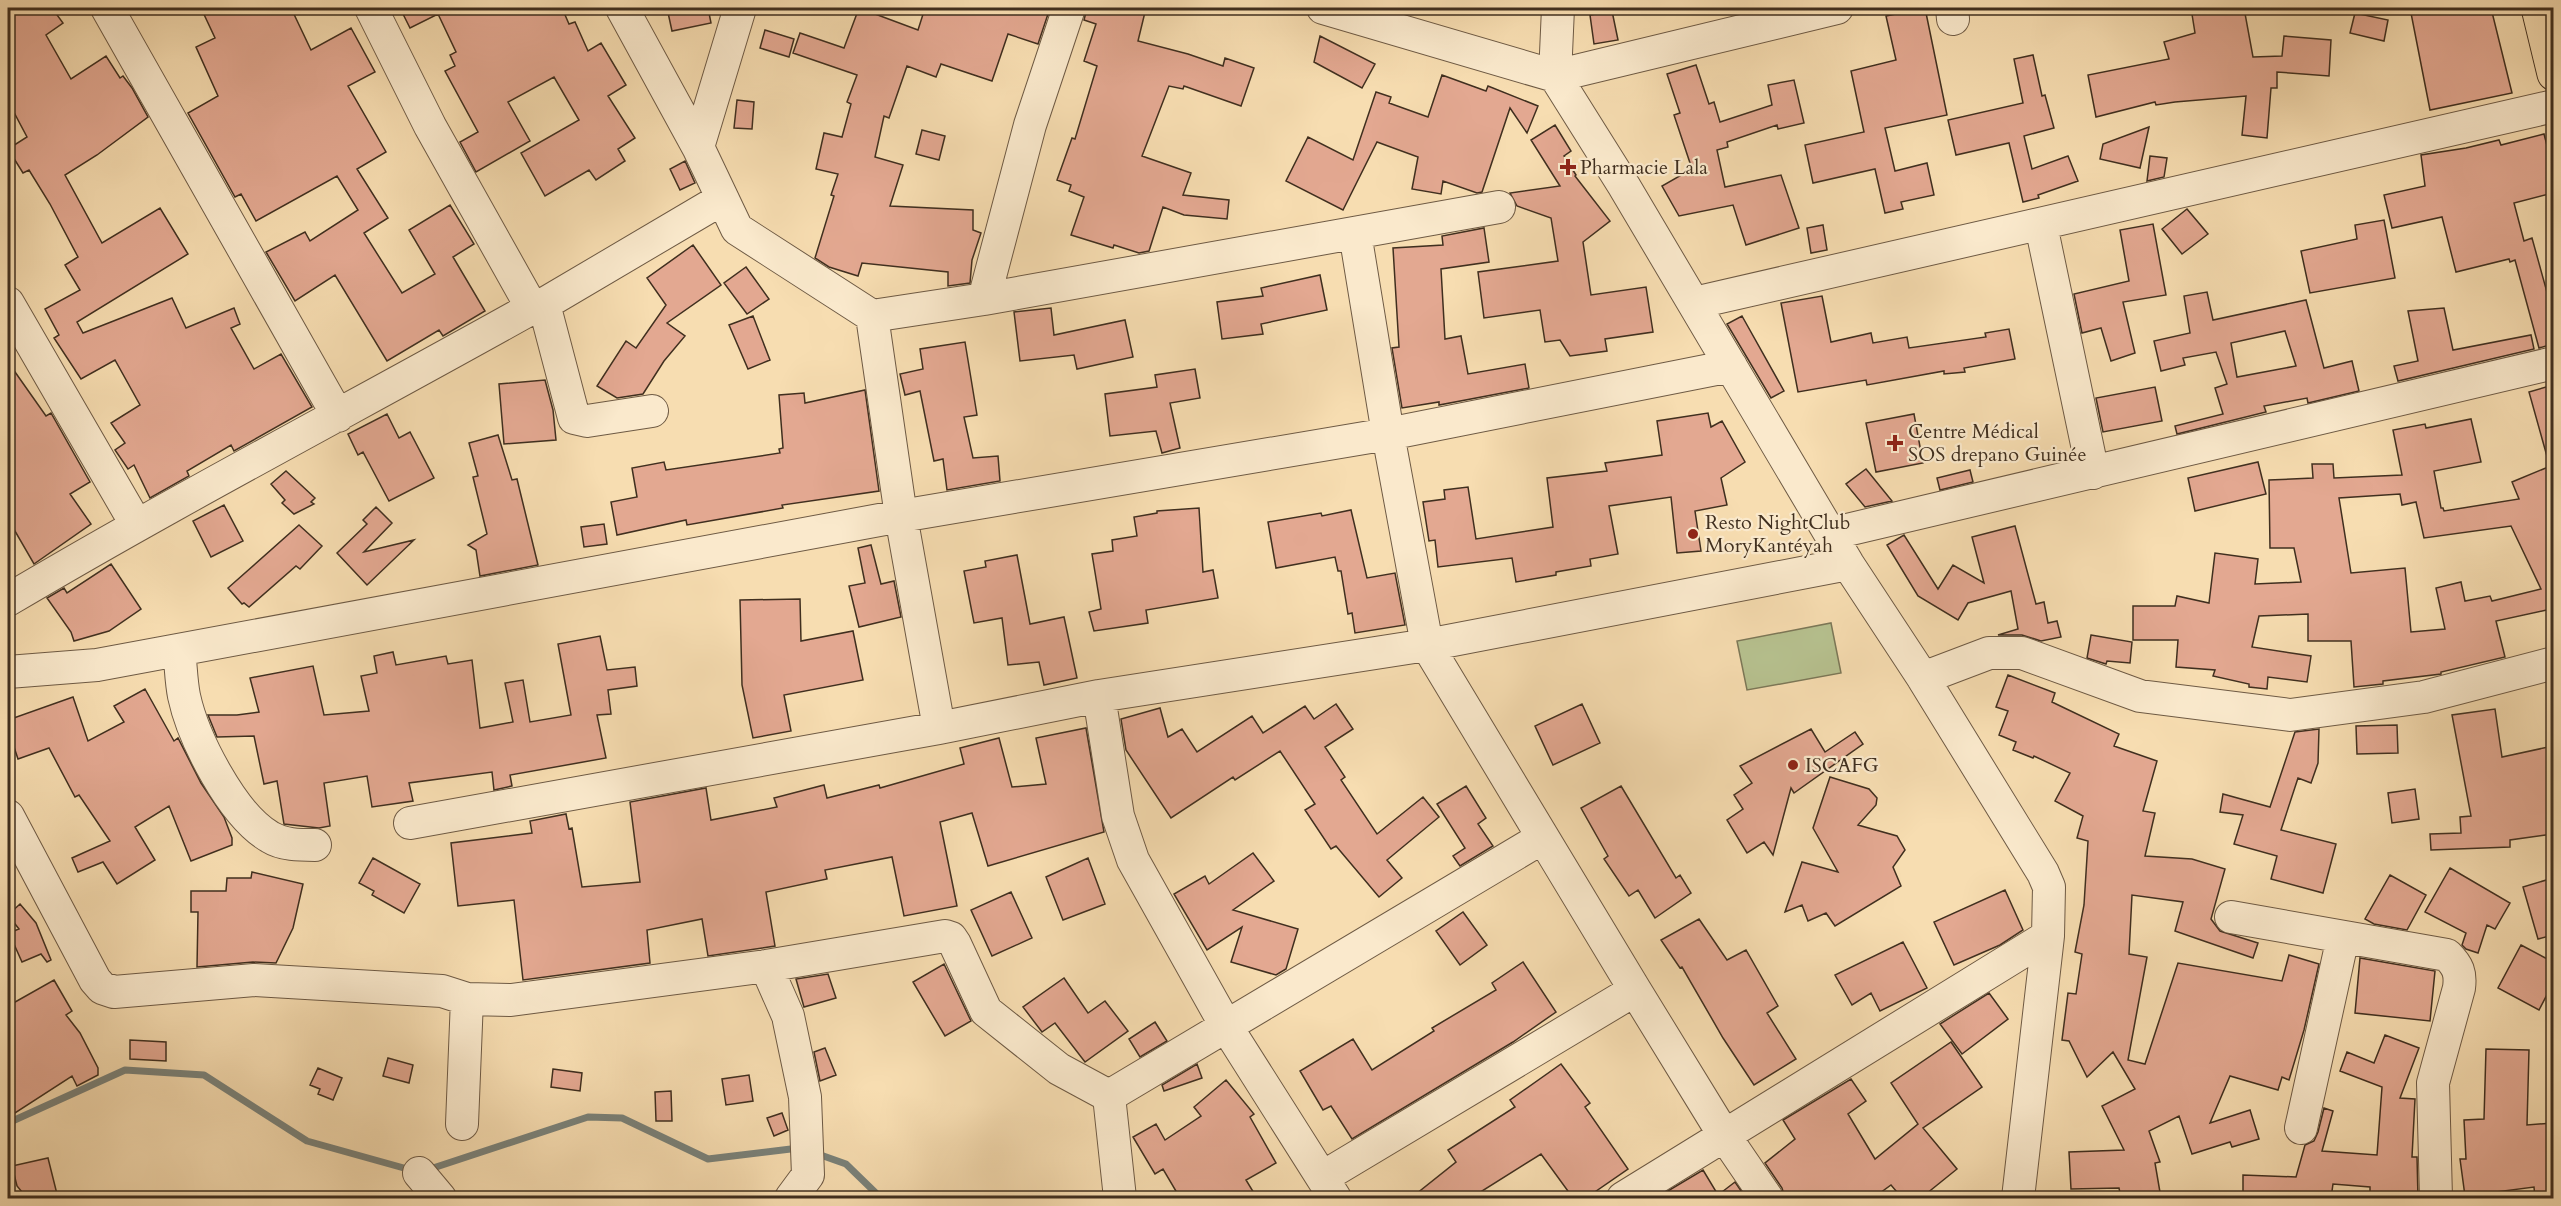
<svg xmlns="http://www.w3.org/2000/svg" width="2561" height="1206" font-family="Cardo,serif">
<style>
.green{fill:#b7c290;stroke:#7c7858;stroke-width:1.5}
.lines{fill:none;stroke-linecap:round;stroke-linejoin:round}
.stream{stroke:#7a827a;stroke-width:7}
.building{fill:#e3a891;stroke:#402f1f;stroke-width:1.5;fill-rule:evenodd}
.minor-casing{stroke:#6e5a44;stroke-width:34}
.major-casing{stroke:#402f1f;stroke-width:35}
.minor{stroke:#fae9cc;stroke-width:32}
.major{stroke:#f7ddb1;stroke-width:33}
.poi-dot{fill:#8f2418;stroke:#fae9cc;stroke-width:2}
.labels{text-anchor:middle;stroke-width:4.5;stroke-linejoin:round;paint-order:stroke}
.poi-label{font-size:20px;fill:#402f1f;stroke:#fae9cc;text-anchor:start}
</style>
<rect width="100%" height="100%" fill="#f7ddb1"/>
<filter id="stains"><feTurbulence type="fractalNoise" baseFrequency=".00333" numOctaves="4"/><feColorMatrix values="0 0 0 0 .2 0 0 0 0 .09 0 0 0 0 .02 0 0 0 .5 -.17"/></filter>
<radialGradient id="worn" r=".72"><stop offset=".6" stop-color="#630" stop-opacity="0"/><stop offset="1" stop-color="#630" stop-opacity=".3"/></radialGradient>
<path class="green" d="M1831,623L1841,673L1747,690L1737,641Z"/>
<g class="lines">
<path class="stream" d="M8,1123L125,1070L204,1075L307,1141L411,1170
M815,1153L846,1164L881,1198
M427,1170L588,1117L622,1118L708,1159L799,1148"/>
</g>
<path class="building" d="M8,8H52L63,23L46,35L71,79L106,56L120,78L123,76L132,88L148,117L97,155L65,175L102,243L160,208L188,254L77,322L83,333L172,298L186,328L234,308L240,324L231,328L254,369L281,354L312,407L234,451L231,445L187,471L189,476L150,498L134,465L128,469L115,450L125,443L111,423L140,405L115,360L81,379L54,338L59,335L45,309L80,290L65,265L78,257L50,204L29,170L23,173L8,149L27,137L8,101Z
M201,8H291L311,50L351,28L375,72L348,86L386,152L357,169L388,218L364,233L402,293L435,274L409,230L450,205L474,244L453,257L485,311L443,336L439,330L387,361L335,275L295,301L266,252L305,232L310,241L358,210L337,176L256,221L241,194L235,197L188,113L218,96L196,47L215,38Z
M400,8H562L569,24L575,22L588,51L601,43L626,85L608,96L635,138L618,149L625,161L596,180L589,170L545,196L521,153L579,120L554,77L508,102L530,141L476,172L460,142L478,132L445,71L455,66L450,55L456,52L438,14L410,28Z
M667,8H708L711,23L672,31Z
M859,8L918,30L925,8H1050L1038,44L1008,34L992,81L941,64L936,77L907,66L889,118L884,116L875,157L903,165L890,206L973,210V230L981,233L972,260L970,283L948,286V272L862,263L858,276L829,267L815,258L834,196L831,195L838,174L816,169L824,133L842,137L851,104L847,102L857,75L793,53L800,33L844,48Z
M1087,8H1146L1138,41L1188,54L1223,66L1225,58L1254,68L1241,106L1184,86L1183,89L1169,86L1142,156L1191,173L1183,195L1229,200L1227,219L1184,215L1163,207L1149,251L1139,253L1114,245L1113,248L1071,235L1084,197L1069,191L1071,185L1057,180L1072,138L1075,139L1097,66L1084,61L1096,24L1084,20Z
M1925,8L1947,115L1885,128L1895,171L1927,163L1934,195L1901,202L1903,209L1885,213L1875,169L1813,183L1805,145L1864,132L1851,71L1896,60L1886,16Z
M2191,8H2244L2253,57L2282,56L2284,36L2331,40L2329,76L2277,72V88H2271L2267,138L2242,135L2246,96L2175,102L2156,105L2155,102L2096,117L2088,75L2169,59L2164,42L2195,33Z
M2410,8H2491L2512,93L2430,110Z
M1612,11L1618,40L1594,44L1590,15Z
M2355,13L2388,20L2384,41L2350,33Z
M765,30L794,39L789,57L760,48Z
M1320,36L1375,64L1362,88L1314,62Z
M2033,55L2042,96L2045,95L2054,128L2024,136L2032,169L2068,156L2078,181L2038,195L2039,198L2023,202L2009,143L1956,155L1948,120L2023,103L2014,59Z
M1696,65L1709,104L1714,102L1720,122L1772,105L1768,85L1794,80L1804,123L1778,129L1777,125L1727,142L1728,147L1717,150L1725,187L1781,175L1799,228L1746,245L1733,205L1679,216L1662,186L1692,169L1674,115L1680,113L1667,74Z
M1442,75L1486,91L1488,86L1538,106L1527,133L1510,108L1482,192L1477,193L1443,181L1441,194L1412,189L1418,157L1377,142L1343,210L1286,181L1308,137L1353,160L1376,92L1391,97L1389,103L1428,117Z
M737,100L754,102L752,129L734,128Z
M1555,125L1571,151L1564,156L1576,175L1575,176L1610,221L1583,242L1591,295L1646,287L1653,332L1605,339L1607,351L1570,356L1560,340L1545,342L1540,310L1484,318L1478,272L1558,261L1551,218L1517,206L1510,193L1560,186L1531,140Z
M2149,127L2140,168L2100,159L2103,144Z
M922,130L945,136L939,160L916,154Z
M2544,134L2553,169V193L2514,203L2524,241L2532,238L2553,314V344L2539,348L2515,260L2510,262L2509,259L2456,272L2442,217L2392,228L2384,195L2425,186L2421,155L2466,148L2499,140L2501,145Z
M2150,156L2167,158L2164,177L2147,181Z
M685,161L695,183L680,190L670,169Z
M2187,209L2208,234L2182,254L2162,229Z
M2384,220L2395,278L2310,293L2301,251L2357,239L2355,225Z
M2153,224L2166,295L2123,302L2135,353L2111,361L2101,328L2082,333L2074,294L2129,281L2120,230Z
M1823,225L1827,250L1811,253L1807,228Z
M1484,228L1489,262L1441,269L1445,339L1461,336L1468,374L1525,364L1529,388L1439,405V402L1402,408L1392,348L1399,347L1393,248L1443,245L1442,236Z
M693,245L721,285L667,323L685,336L664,361L643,394L617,398L597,386L626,341L636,348L666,305L647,278Z
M746,267L769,299L747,314L724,283Z
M1320,275L1327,310L1261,324L1263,334L1222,339L1217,302L1263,296L1261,288Z
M2207,292L2213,320L2306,300L2324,368L2352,361L2359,391L2308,403L2307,398L2264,406L2266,412L2177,434L2175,426L2223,414L2215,388L2227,384L2216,352L2183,358L2185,365L2161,371L2154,341L2190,333L2184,296ZM2285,331L2296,366L2237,377L2231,343Z
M1822,296L1831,342L1871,333L1873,343L1907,337L1909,348L1986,337L1985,333L2009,329L2015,359L1964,368L1965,372L1944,374V371L1867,385L1866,380L1798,392L1781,303Z
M1051,308L1054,335L1125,320L1133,357L1077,369L1074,355L1020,361L1014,312Z
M2444,308L2453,350L2531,335L2534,349L2398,381L2394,366L2418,361L2408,311Z
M753,316L770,360L748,369L729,325Z
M1742,316L1784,391L1771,398L1727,324Z
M965,342L977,415L964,417L973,458L998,456L1000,481L947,490L943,459L934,461L920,391L905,395L900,374L923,369L920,349Z
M8,362L46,416L51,413L90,482L70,494L91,524L34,564L8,519Z
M1195,369L1200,398L1170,403L1180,448L1162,453L1156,431L1110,436L1105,394L1157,387L1155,375Z
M545,380L553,410L556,440L504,444L499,384Z
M2553,385V459L2548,460L2529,392Z
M2155,387L2162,421L2103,432L2096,398Z
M865,390L879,491L782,505L783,508L687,525L686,520L617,535L611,502L637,497L632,468L664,462L666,470L780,453L779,449L783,448L779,395L804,393L805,403Z
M1708,413L1711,427L1722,421L1745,462L1721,478L1727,505L1695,511L1701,551L1677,553L1671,497L1609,506L1618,554L1590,559L1591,566L1556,572V575L1516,582L1512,558L1438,567L1435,540L1429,541L1423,502L1445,499L1444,490L1468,487L1476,539L1553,527L1547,478L1607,471L1605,463L1662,455L1657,421Z
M387,414L399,438L410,432L434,478L389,501L363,452L358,455L348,434Z
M1914,414L1923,463L1876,472L1866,423Z
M2471,419L2481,462L2434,471L2441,508H2443L2444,511L2519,499L2512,482L2553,465V615L2551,609L2496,621L2505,657L2441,672V674L2383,681V684L2354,687L2351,641H2308V614L2259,616L2252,647L2311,656L2307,682L2268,677L2267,689L2249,687V684L2213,676L2215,670L2176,667L2178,640H2133V606H2175L2177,596L2209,603L2215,553L2258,559L2255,584L2301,582L2294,548H2270L2269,480L2313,478L2312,464H2333L2334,478L2402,475L2393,430L2425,424L2426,428ZM2400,494L2402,505L2416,502L2424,538L2511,526L2541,589L2492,601L2490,596L2465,601L2461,582L2436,588L2445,629L2411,632L2405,568L2351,573L2339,498Z
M498,435L512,480L517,479L538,565L480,576L476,550L468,545L487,534L473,477L478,476L469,443Z
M2258,462L2266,494L2195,511L2188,478Z
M1866,469L1892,501L1865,507L1846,484Z
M1970,470L1973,482L1940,490L1937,478Z
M286,471L315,498L311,502L314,504L294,514L282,503L285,500L271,484Z
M224,505L243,541L211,557L193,521Z
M376,507L392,523L364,552L414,540L367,585L337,553L367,524L363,520Z
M1199,508L1203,572L1213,570L1218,598L1146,610L1148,623L1094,631L1089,612L1101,609L1092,554L1113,551L1112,540L1137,536L1134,517L1157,513V511Z
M1351,510L1367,578L1395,573L1405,625L1355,633L1352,613L1348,614L1341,571H1338L1335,557L1276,568L1268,522L1321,513L1322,516Z
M604,524L607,544L584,547L581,527Z
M299,525L322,546L300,569L296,566L249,607L244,603L242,604L228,588Z
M2015,526L2036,604L2044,602L2048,623L2057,621L2061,637L2041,641L2022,635H1998L2018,629L2011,591L1968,603L1958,620L1918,596L1887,545L1904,535L1938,589L1953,565L1984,583L1972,537Z
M871,545L881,584L894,581L901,617L859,627L849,586L865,583L858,548Z
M1017,555L1030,624L1064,617L1077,678L1044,685L1039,662L1008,665L1002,618L974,623L964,571L986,567L985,561Z
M111,564L141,609L109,631L74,641L71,632L47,598L64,588L67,593Z
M800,599L801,641L853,631L863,680L784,695L791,731L753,738L742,685L740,600Z
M2091,635L2132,642L2130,663L2107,661L2106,664L2087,658Z
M600,636L607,670L635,667L637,686L608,690L611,714L597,715L606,758L510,775L512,786L494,790L492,772L409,783L413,801L372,807L367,776L324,783L330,826L319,828L284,824L277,781L264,784L254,736L217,737L208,715H237L259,712L250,678L313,666L324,715L369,711L361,676L377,673L374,656L393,652L396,665L446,656L448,664L472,660L480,728L513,722L505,683L523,680L530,722L571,715L558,644Z
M2008,675L2055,693L2052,702L2119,734L2114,746L2157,761L2143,811L2155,813L2145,856L2192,859L2225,869L2211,919L2220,931L2258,943L2253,958L2175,931L2183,902L2132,895L2129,954L2147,957L2128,1060L2145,1064L2178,963L2282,981L2289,955L2319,964L2304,1030L2289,1080L2282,1077L2278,1090L2230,1076L2210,1123L2250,1110L2259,1139L2232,1147L2230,1142L2192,1154L2179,1116L2149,1131L2160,1162L2155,1163L2161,1198H2121L2119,1188L2071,1189L2069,1152L2124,1150L2102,1106L2135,1089L2113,1052L2087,1077L2069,1041L2062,1040L2068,993L2076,994L2082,954L2075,952L2084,905L2088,841L2077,838L2083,816L2055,801L2070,773L2034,756L2033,758L2013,750L2016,742L1999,735L2008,711L1996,707Z
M145,689L174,741L178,738L201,783L224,817L232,838V845L191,861L169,806L135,827L155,860L117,884L103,862L78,872L72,858L110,841L79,795L75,797L49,748L18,759L8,729V720L73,697L88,741L124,722L114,706Z
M1336,704L1353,729L1325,747L1345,777L1341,780L1377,834L1423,797L1439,817L1387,860L1402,878L1379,897L1336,846L1331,849L1305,810L1315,804L1280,751L1235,780L1233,777L1171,818L1126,750L1121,719L1160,708L1168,737L1182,729L1197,752L1252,716L1263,733L1305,706L1314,719Z
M1582,704L1600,743L1553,765L1535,726Z
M2495,709L2502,757L2553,746V834L2510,840V847L2431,850L2430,834L2461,833L2460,817L2471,816L2452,715Z
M2397,725L2398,753L2357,754L2356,726Z
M1086,728L1104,832L988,866L972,813L940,822L957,906L904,916L892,857L825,870L827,879L766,892L775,946L708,956L702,919L647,930L650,963L523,980L514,900L458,906L451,843L532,833L530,821L566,814L569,829L572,828L582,887L640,882L630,802L706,788L711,820L777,807L774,798L824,785L827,798L879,785L880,788L964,764L960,748L999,738L1012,787L1046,784L1036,738Z
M1811,729L1825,752L1855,732L1863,744L1794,793L1791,788L1773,855L1764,842L1747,853L1727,820L1743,809L1734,795L1752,783L1740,766Z
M2319,729L2318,763L2311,783L2298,778L2281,830L2336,844L2323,893L2271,879L2277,856L2234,844L2243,815L2220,812L2223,794L2270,807L2295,732Z
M1830,777L1869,789L1877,798L1876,805L1858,825L1897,836L1905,850L1893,867L1901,886L1835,926L1826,913L1808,921L1802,905L1785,912L1802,862L1838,872L1813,828Z
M1466,786L1486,818L1478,824L1493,846L1460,866L1453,856L1465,848L1437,804Z
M1621,786L1676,878L1680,875L1691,893L1655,918L1638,890L1629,896L1604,859L1608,856L1581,808Z
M2415,789L2419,819L2392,823L2388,793Z
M1253,853L1274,881L1233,910L1298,929L1286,969L1276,975L1231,962L1242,927L1207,950L1174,894L1205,876L1209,884Z
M373,858L420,884L404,913L372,895L374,891L359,883Z
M1088,858L1105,904L1063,920L1046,877Z
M2450,868L2510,903L2495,929L2487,925L2478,953L2466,949L2462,945L2466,933L2425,912Z
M252,872L303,884L293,928L276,963L253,962L197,967L198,912H191V891H226L227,878H251Z
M2390,875L2426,895L2407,930L2374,924L2365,919Z
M2553,878V935L2538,939L2523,887Z
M2005,890L2023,930L2000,945L1954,965L1934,922Z
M1011,892L1032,938L992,956L971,910Z
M20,904L36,923L51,960L47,962L41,954L22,962L9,933L19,929L8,915Z
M1463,912L1487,945L1460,965L1436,931Z
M1699,919L1727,960L1746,950L1778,1006L1767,1013L1796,1059L1754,1085L1723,1038L1682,967L1680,968L1661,940Z
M1903,942L1927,988L1880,1011L1871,993L1852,1005L1835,975Z
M2521,945L2553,962V983L2539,1010L2498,988Z
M2360,958L2435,971L2430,1021L2355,1013Z
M1523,962L1556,1012L1513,1042L1352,1139L1331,1106L1323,1110L1300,1071L1353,1039L1372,1070L1434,1031L1432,1028L1496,990L1492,983Z
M944,964L971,1021L945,1036L913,982Z
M828,974L836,998L804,1007L796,979Z
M1064,978L1088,1013L1105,1001L1128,1031L1085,1062L1055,1023L1042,1032L1023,1007Z
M54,980L72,1011L66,1015L80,1033L98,1068V1075L77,1086L72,1076L15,1113L8,1102V1006Z
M1989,993L2008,1019L1962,1054L1940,1024Z
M1155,1022L1167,1041L1140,1057L1129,1039Z
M2385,1035L2419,1048L2400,1098L2415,1099L2412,1157H2417L2418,1198H2386L2387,1193H2370V1187L2333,1184L2331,1198L2243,1197V1175L2296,1177L2305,1145L2314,1141L2318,1132L2324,1108L2333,1111L2322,1151L2377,1155L2382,1087L2340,1071L2347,1052L2374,1063Z
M130,1040L166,1042V1061L130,1059Z
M1951,1042L1982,1087L1923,1128L1957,1169L1921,1198H1902L1891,1185L1873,1198H1785L1782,1188L1765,1163L1795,1139L1783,1120L1851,1079L1866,1101L1848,1114L1875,1159L1918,1124L1891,1083Z
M825,1048L836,1075L820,1081L814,1052Z
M2486,1049L2529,1050L2527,1125L2553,1123V1198H2535L2534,1187L2465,1196L2460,1159H2466L2464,1120L2484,1119Z
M388,1058L413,1065L409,1083L383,1076Z
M1197,1064L1202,1078L1164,1091L1162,1085Z
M1561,1064L1590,1103L1585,1107L1628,1169L1586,1198H1573L1541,1154L1471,1198H1411L1456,1162L1448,1150L1515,1107L1510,1100Z
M318,1068L342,1078L333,1100L318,1094L320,1089L310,1085Z
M553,1069L582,1073L580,1091L551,1087Z
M749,1075L753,1101L726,1105L722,1079Z
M1226,1080L1254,1114L1250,1117L1276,1163L1246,1180L1257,1198H1180L1163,1169L1155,1174L1133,1137L1156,1124L1165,1140L1201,1116L1194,1107Z
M671,1091L672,1121H656L655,1092Z
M782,1113L788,1130L774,1136L767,1118Z
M48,1158L58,1198H27L17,1186L12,1166Z
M1703,1170L1718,1195L1735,1182L1746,1198H1656Z"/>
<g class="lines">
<g class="minor-casing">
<path id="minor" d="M107,8L338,416
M371,8L430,126L532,308
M622,8L698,147L737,229L872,316L984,299L1499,207
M1323,8L1555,76L1624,186L1848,564L1923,678L2043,873L2049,887L2048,936L2018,1198
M1558,8L1555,76L1837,8
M1952,8L1953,19
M698,147L740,8
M2041,225L2093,473
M1355,233L1388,434L1427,645L1635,990L1724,1135L1767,1198
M984,299L1030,125L1069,8
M8,303L136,524
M1694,303L2554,106
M544,304L574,418L587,421L652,411
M872,316L901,516L939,728
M1830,534L2554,363
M8,600C180,498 357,406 532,308L544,304L722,199
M179,650C181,666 181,681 184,696C193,738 232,815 270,837C283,845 299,845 315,845
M8,672L97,665L901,516L1388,434L1731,366
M1923,678L1989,653H2022L2140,696L2290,715L2424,697L2554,663
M1099,696L1118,816L1133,860L1226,1026L1335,1198
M8,816L95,980L102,988L114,992L254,980L442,991L467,999L511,1000L766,966L945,936L951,938L955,944L986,1011L1059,1069L1109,1096
M410,823L939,728L1099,696L1427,645L1848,564
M2231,917L2447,955C2458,966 2461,973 2459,988L2433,1083L2436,1198
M766,966L788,1016L805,1097L808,1175L791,1198
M1109,1096L1542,838
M1109,1096L1120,1198
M462,1124L467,999
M2301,1128L2343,937
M419,1173L440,1198
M1323,1177L1635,990
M1623,1198L2048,936"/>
</g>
<g class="major-casing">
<path id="major" d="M2538,8L2554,74"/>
</g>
<use href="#minor" class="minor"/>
<use href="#major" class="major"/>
</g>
<g class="poi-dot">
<path d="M1565 158h6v6h6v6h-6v6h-6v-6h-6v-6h6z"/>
<path d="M1892 434h6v6h6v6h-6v6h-6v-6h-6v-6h6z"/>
<circle cx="1693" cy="534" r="6"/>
<circle cx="1793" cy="765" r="6"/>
</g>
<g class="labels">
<g class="poi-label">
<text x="1580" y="174">Pharmacie Lala</text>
<text x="1908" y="438">Centre Médical<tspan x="1908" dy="23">SOS drepano Guinée</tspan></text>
<text x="1705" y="529">Resto NightClub<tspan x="1705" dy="23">MoryKantéyah</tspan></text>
<text x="1805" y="772">ISCAFG</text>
</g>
</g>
<rect width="2561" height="1206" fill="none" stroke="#f7ddb1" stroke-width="30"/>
<rect x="9" y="9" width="2543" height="1188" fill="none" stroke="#402f1f" stroke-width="3"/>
<rect x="15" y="15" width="2531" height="1176" fill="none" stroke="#402f1f" stroke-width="1.5"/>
<rect width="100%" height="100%" filter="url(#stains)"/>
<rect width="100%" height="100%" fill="url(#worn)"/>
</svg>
